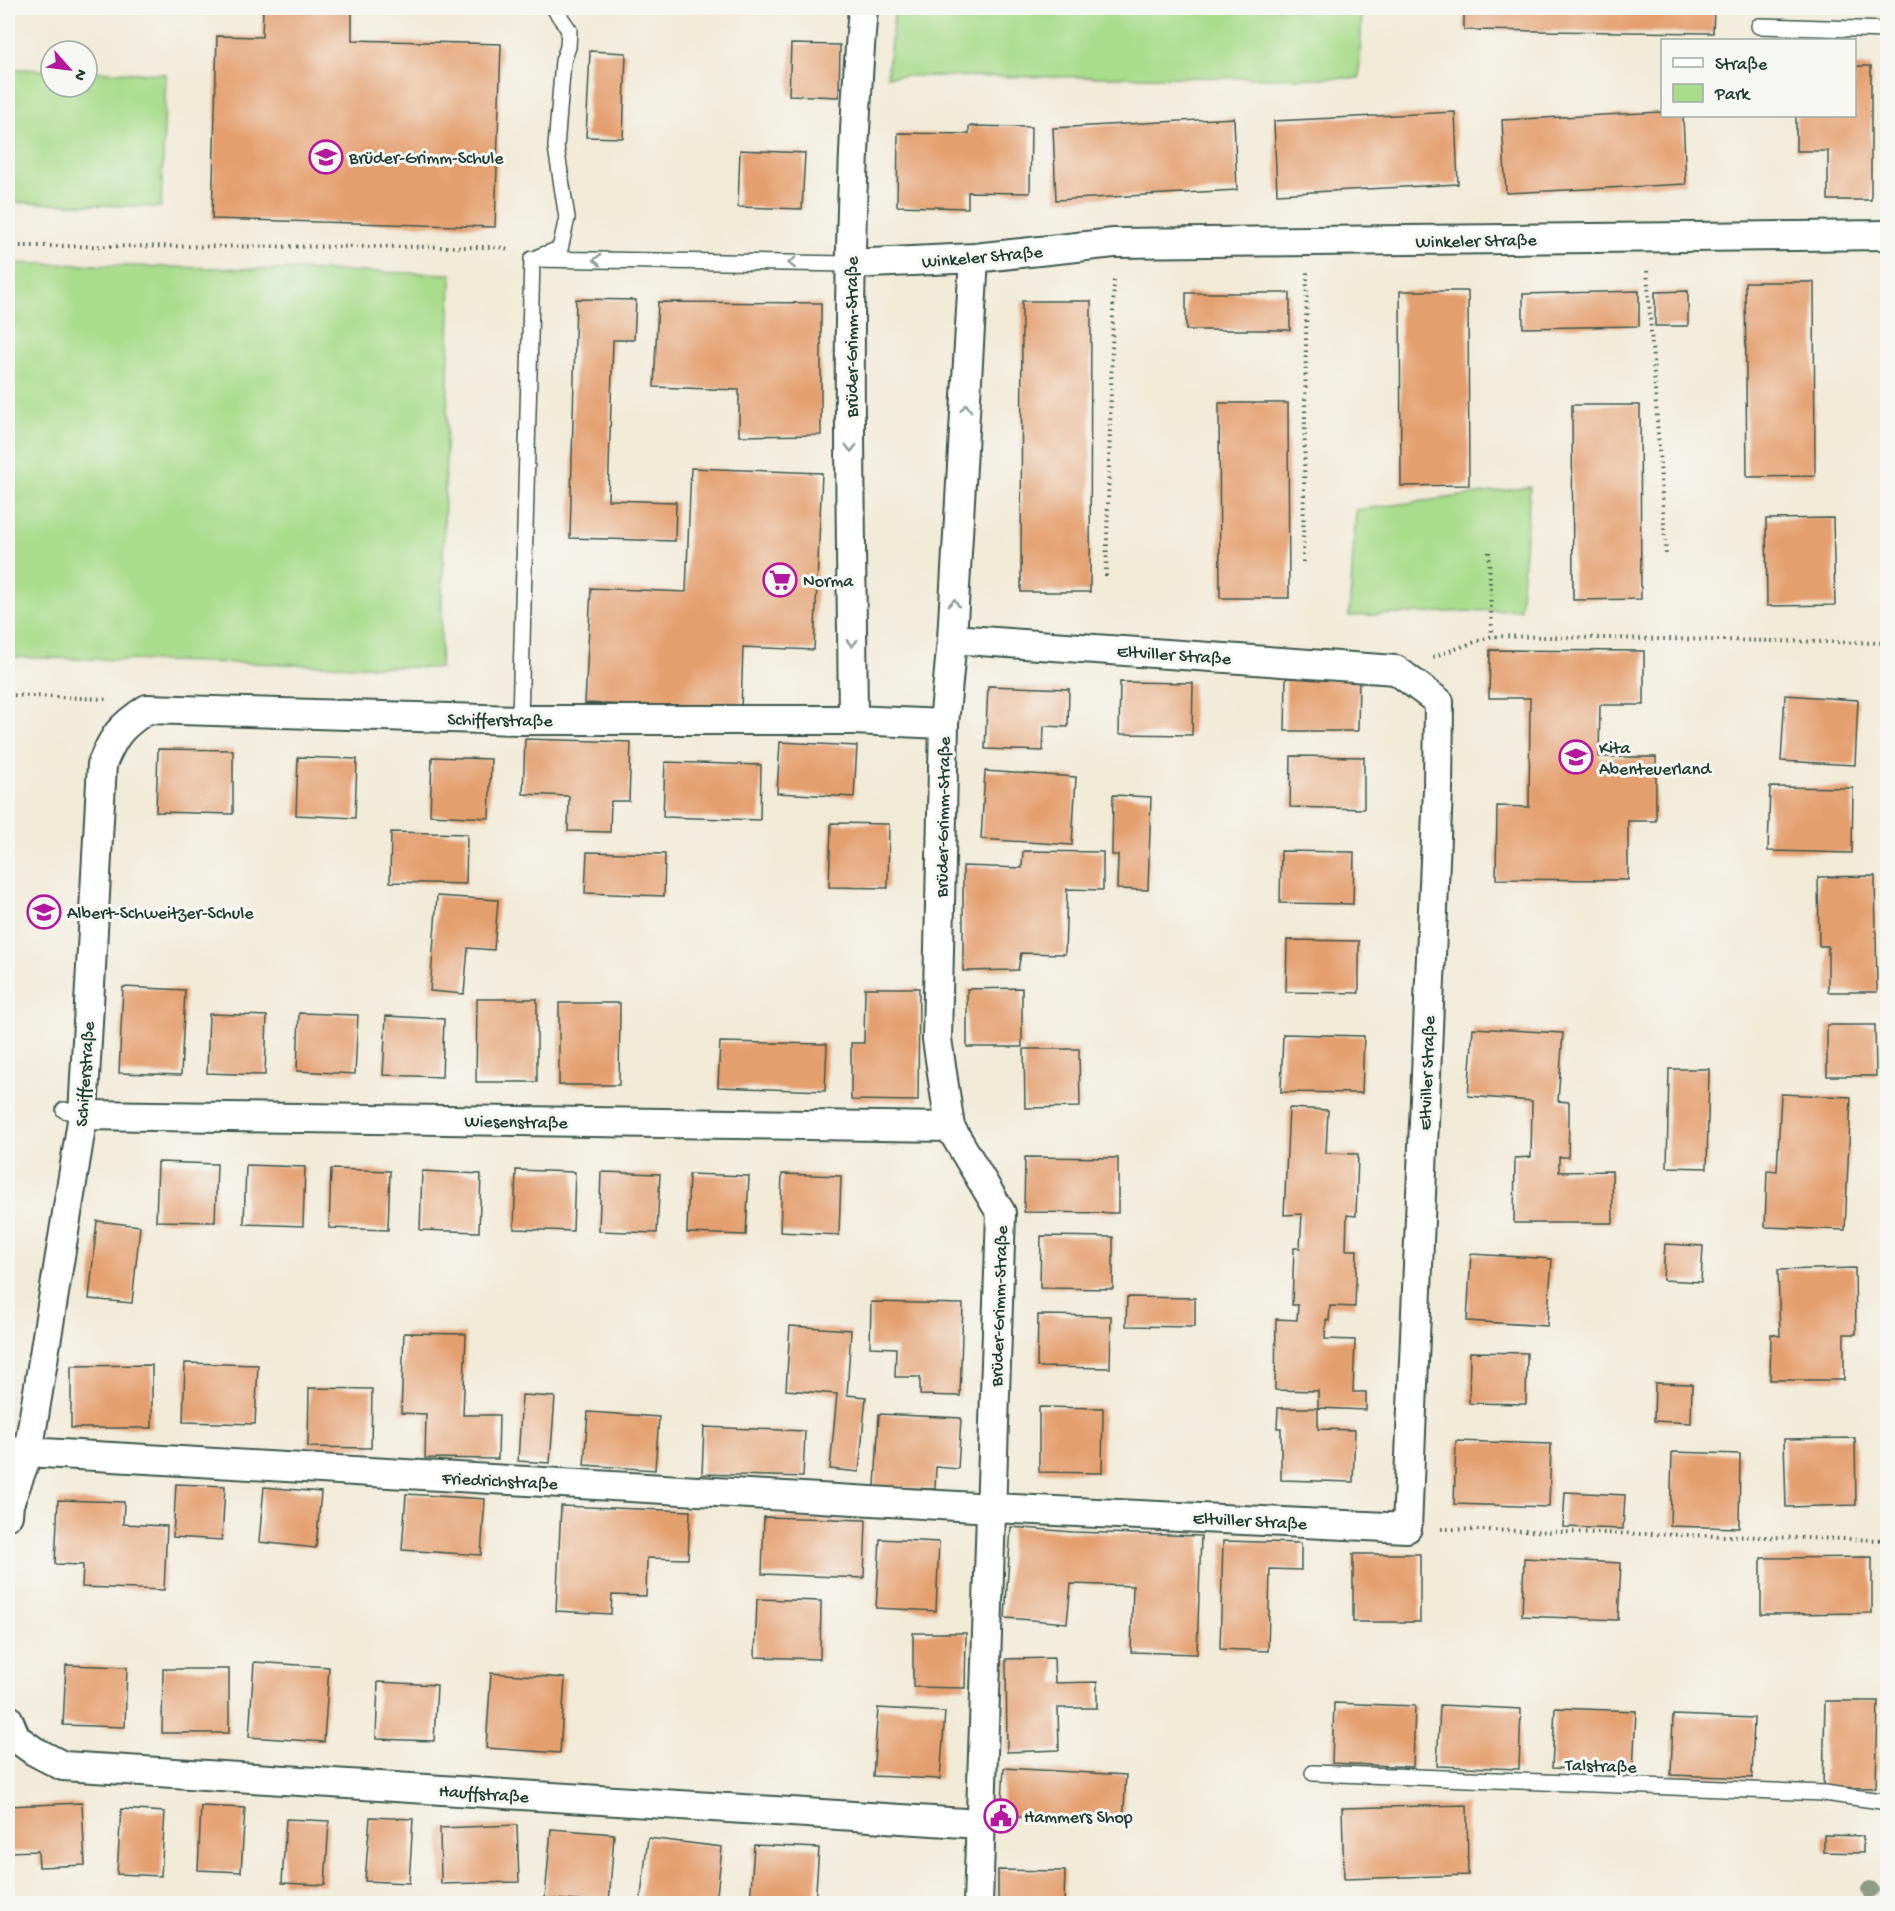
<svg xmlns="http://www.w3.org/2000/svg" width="1895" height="1911" font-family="'Gochi Hand',sans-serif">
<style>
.green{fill:#a9dc8b;stroke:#648c60;stroke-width:1.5}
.building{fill:#e49f6e}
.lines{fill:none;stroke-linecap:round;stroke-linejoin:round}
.lane-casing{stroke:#3e574c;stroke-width:18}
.street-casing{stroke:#3e574c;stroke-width:32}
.path{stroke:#3e574c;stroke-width:4;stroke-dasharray:1.5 4.5;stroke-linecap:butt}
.lane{stroke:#fff;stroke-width:15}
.street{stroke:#fff;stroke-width:28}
.tree{fill:#8d9c87}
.oneway{stroke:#8f9e9a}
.labels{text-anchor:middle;stroke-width:6;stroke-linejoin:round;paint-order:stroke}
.poi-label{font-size:18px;fill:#1f3d34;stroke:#f6f6f2;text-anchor:start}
.street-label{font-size:18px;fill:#1f3d34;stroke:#f6f6f2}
</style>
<rect width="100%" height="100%" fill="#f6f6f2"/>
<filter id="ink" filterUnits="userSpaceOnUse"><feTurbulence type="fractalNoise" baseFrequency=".0167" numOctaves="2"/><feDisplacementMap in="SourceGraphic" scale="12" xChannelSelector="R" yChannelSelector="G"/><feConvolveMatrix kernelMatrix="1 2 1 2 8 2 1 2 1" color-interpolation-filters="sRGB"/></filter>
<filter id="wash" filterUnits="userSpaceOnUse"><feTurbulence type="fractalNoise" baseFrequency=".008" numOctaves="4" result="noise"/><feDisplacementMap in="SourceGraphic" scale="24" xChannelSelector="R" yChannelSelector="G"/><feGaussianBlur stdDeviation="1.35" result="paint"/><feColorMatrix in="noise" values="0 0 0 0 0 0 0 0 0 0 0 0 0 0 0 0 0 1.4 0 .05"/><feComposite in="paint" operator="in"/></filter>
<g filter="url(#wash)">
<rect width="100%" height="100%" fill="#f1ead7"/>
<path class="green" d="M895,8H1362L1359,78L887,76Z
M8,69L51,70V87H87V71L166,74L161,207L8,202Z
M8,263L451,274L440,668L8,657Z
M1530,487L1520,609L1349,616L1356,510Z"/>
<g id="blocks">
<path class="building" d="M263,8H352V40L501,44L495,227L212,219L217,36L262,37Z
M704,8H818V13L704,12Z
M1464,8H1714L1713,33L1464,30Z
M791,44L840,45L839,97L789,95Z
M590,51L626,53L623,138L586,137Z
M1854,66H1871V200H1828V151H1796V116H1854Z
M1455,112L1458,184L1277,194L1274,121Z
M1662,112V116H1683L1686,184L1506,193L1502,120Z
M1234,118L1237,190L1056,200L1053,128Z
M969,126L1031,127L1030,193L968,192V208L897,206L898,133L969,134Z
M740,150L805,153L802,209L738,207Z
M1745,282H1814L1815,476L1747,477Z
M1400,291H1468L1469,485L1401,486Z
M1639,291V326L1523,328V294Z
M1688,291V326H1655V292Z
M1186,293H1290V330H1186Z
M576,299L636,300L634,340H613L608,500L676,502L675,541L570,538Z
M1022,301H1091L1090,592H1021Z
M658,302L821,303V435L739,436V390L654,387Z
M1219,403H1288L1289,598H1220Z
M1572,405H1640L1641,599L1573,600Z
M691,468L822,473L814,650L743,647L741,710L585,703L591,588L686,592Z
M1833,518L1835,605L1767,606L1766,519Z
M1490,650L1644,651V705H1600L1599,757H1656V821H1628V880L1496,879L1497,806L1529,807L1530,698H1489Z
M1286,678L1359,679L1358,731H1285Z
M1120,682L1193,683L1192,735L1119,734Z
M988,686L1069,689L1068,727L1044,726L1043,751L985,749Z
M1785,695L1858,700L1855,765L1781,761Z
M525,739L631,742L629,801H611L610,832L568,831L569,796L523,794Z
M780,742L857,746L854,797L777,793Z
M158,749L233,750V814L156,812Z
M1291,756L1364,757V809L1290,807Z
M298,757L357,759L355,818L296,815Z
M432,757L491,759L489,818L430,815Z
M665,762L761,765L760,820L663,817Z
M985,771L1076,777L1072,845L981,839Z
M1770,787L1853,788L1852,853L1768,851Z
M1113,795L1151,797L1148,890L1117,889L1118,855H1112Z
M831,823L889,824L888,888L829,887Z
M391,832L467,834L466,884L390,882Z
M1023,851L1103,852V890L1067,889L1065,954L1021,953L1018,970L963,971V866L1022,868Z
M1281,851L1354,852L1353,904L1280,903Z
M587,852L665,854L664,896L585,893Z
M1875,876L1877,992H1828V946H1819L1818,877Z
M437,896L498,900L494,950L468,948L464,994L430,991Z
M1287,940L1359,941V993L1286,992Z
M123,987L185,990L181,1075L119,1073Z
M865,988H919L918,1101L851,1100V1043H864Z
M1022,988V1047H967V989Z
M477,999H537V1082H476Z
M559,1003H620L619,1085H559Z
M299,1013L358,1015L355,1074L297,1071Z
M209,1014L267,1016L265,1075L207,1073Z
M386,1016L444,1019L442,1077L383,1075Z
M1827,1025H1875L1876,1076H1827Z
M1473,1028L1563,1033L1558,1101L1569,1102V1120L1568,1157H1559V1172L1612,1171L1613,1223H1514L1515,1158L1531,1157L1532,1101L1468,1096Z
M1283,1034L1364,1036L1362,1093L1281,1092Z
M720,1042L827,1044L825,1091L718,1087Z
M1024,1049H1079L1080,1107L1025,1108Z
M1669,1069H1709L1707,1168L1667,1167Z
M1781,1094L1851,1097L1845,1230L1765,1227L1767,1170L1777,1171Z
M1289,1108L1328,1110L1326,1153L1358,1154L1356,1216L1347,1215L1346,1250H1357L1355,1307L1330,1306L1329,1321L1326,1320L1325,1339L1355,1340L1353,1392H1366V1410L1318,1408V1391L1275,1390L1276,1319L1297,1320L1298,1305H1292L1294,1248H1300L1302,1214L1284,1215Z
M1025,1157L1118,1158V1213L1024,1212Z
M158,1162L217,1164L215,1222L156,1221Z
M246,1165L305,1167L303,1226L244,1224Z
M331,1169L390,1171L388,1230L329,1228Z
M516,1170L575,1172L573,1231L514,1229Z
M422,1171L481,1174L479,1232L420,1230Z
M601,1172L660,1174L657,1233L599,1231Z
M689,1174L749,1176L746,1235L687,1233Z
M782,1174L841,1176L839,1235L780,1232Z
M97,1221L140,1226L132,1303L89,1299Z
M1041,1236L1113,1237V1289L1040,1288Z
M1665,1244L1703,1246L1701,1282L1663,1280Z
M1471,1254L1552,1259L1547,1326L1467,1321Z
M1855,1268L1856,1334H1844V1380H1770L1771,1334L1780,1336L1778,1270Z
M1127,1297L1195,1298V1327L1126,1326Z
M871,1302L963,1304L960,1396L920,1395V1377H895L896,1348L870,1347Z
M1038,1315L1111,1316L1110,1368L1037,1367Z
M790,1326L851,1330L847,1395L866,1397L859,1472L830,1469L837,1394L786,1390Z
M404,1333L466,1334L463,1415H499L498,1459L425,1458L426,1414L401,1413Z
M1470,1352L1527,1353L1526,1404L1469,1403Z
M185,1363L258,1365L255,1424L183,1422Z
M152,1365V1428H71V1366Z
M1655,1383L1692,1384L1691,1423L1654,1421Z
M309,1388L372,1389L371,1448L308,1447Z
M522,1395L555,1397L550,1463L518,1461Z
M1039,1407L1103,1408L1102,1473L1039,1472Z
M1278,1408H1318V1429L1355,1430L1353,1482L1281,1480V1428H1277Z
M588,1412L659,1417L655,1470L584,1465Z
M879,1414L961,1418L958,1469L936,1467L935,1489L875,1487Z
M704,1427L805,1431L803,1477L702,1474Z
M1855,1438L1856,1505L1786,1507L1784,1439Z
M1456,1441L1551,1444L1549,1507L1454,1504Z
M1672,1452L1740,1454L1739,1528L1670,1526Z
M176,1484L225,1486L222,1540L173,1537Z
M264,1487L321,1492L316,1548L259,1542Z
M1565,1492L1625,1495L1623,1529L1563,1527Z
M406,1494L485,1499L481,1555L402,1550Z
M58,1500L124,1502L123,1524L167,1526L164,1590L82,1587L83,1565L55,1564Z
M561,1506L690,1511L688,1559L647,1558L646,1596L612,1595L611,1614L556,1611Z
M764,1517L866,1520L864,1578L762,1574Z
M1011,1527L1073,1532L1201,1536L1197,1654L1131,1652L1133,1586L1071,1584L1067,1623L1005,1618Z
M880,1539L939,1542L936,1611L876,1608Z
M1223,1541L1301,1543V1570L1270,1569L1268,1651L1220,1649Z
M1353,1554H1420V1622H1353Z
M1872,1557V1613L1761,1614V1558Z
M1524,1558L1621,1563L1618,1620L1522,1616Z
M757,1599L821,1601L820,1659L755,1657Z
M913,1633H966L965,1688L913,1687Z
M1054,1658L1055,1683L1097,1682V1708H1058L1059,1750L1007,1752L1006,1659Z
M254,1662L329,1667L324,1742L249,1737Z
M66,1665L127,1667L125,1727L63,1725Z
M163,1669H229V1733H162Z
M491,1673L565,1678L560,1753L486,1748Z
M378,1682L437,1685L434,1741L376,1739Z
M1825,1701H1878L1876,1788L1823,1787Z
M1334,1703L1415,1706L1413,1767L1332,1763Z
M1440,1705L1521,1709L1519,1769L1437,1766Z
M878,1708L945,1712L940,1779L873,1776Z
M1555,1708L1636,1711L1633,1771L1552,1768Z
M1673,1715L1754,1718L1752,1778L1671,1775Z
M1004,1768L1126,1775L1123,1823L1001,1816Z
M82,1803L85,1865L39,1867L38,1851L8,1852V1806Z
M1467,1805L1468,1875L1344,1879L1342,1808Z
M201,1806L245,1808L241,1872L198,1870Z
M121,1809L165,1812L161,1876L117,1874Z
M370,1817L413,1819L409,1883L365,1881Z
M286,1819L329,1821L325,1885L282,1883Z
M517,1825L519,1882L441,1884L440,1828Z
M551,1829L614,1834L609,1904L545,1898Z
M1824,1835L1863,1836V1853L1824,1852Z
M648,1838L722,1847L716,1904H640Z
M754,1845L819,1848L815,1904H750Z
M998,1870L1065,1871L1064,1904H998Z"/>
</g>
</g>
<g filter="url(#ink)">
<use href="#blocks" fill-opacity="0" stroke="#3e574c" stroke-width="1.5"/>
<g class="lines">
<g class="lane-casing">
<path id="lane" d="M1759,26L1888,30
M540,256L560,249L567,218L556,147L563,61L568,47L569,30L554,8
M532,259L850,264
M520,720L532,259
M64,1110L83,1115
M1313,1773L1824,1793L1888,1802"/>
</g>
<g class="street-casing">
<path id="street" d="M850,264L974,258L1114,243L1888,235
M853,720C851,483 843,244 863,8
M944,724L952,639L974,258
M83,1115L950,1127
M9,1451L992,1508L1407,1528L1438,789L1439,702L1396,670L952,639
M8,1515L9,1504L28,1453L83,1115L102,764C114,735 120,727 147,709L520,720H853L944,724L937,1039L950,1127L1001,1213L978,1904
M8,1719L16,1738L34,1751L63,1766L980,1824"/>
</g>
<path class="path" d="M8,246L499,247L507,250
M1647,271L1666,554
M1489,552L1492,636
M1303,562L1307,272
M1106,576L1114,277
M1433,657L1492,636L1888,643
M8,695L106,699
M1441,1529L1887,1540"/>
<use href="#lane" class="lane"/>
<use href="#street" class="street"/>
</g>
<circle class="tree" cx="1870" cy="1890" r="9"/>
<defs><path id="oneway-chevron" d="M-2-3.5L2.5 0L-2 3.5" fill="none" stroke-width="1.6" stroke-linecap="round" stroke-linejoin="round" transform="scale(1.5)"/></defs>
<g class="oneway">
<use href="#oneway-chevron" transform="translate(597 260) rotate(-179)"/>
<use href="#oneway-chevron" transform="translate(792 263) rotate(-179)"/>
<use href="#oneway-chevron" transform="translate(966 408) rotate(-87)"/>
<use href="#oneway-chevron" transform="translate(851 448) rotate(90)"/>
<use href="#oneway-chevron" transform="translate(954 603) rotate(-87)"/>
<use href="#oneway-chevron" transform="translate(852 643) rotate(90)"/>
</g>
</g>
<defs>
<g id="school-ring" transform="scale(1.725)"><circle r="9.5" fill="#f6f6f2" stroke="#b5179e" stroke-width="1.5"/><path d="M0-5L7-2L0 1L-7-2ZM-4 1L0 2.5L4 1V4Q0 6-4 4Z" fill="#b5179e"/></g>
<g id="supermarket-ring" transform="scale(1.725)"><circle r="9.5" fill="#f6f6f2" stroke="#b5179e" stroke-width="1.5"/><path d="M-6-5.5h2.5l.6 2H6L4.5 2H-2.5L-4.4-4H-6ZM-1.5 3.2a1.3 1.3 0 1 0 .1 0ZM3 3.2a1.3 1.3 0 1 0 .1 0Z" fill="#b5179e"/></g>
<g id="civic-ring" transform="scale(1.725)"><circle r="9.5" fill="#f6f6f2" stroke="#b5179e" stroke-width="1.5"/><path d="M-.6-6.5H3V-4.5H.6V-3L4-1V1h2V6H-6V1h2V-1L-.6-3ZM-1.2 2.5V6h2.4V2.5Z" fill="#b5179e"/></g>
</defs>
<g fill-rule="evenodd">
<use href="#school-ring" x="326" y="157"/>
<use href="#supermarket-ring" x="780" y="580"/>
<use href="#school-ring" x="1576" y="757"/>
<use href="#school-ring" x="44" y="912"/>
<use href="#civic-ring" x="1001" y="1816"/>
</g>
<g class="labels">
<g class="poi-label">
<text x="349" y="163">Brüder-Grimm-Schule</text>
<text x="803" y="586">Norma</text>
<text x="1599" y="753">Kita<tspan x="1599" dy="21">Abenteuerland</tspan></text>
<text x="67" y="918">Albert-Schweitzer-Schule</text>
<text x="1024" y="1822">Hammers Shop</text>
</g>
<g class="street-label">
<text transform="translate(1476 240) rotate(-1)" y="6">Winkeler Straße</text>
<text transform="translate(982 256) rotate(-5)" y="6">Winkeler Straße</text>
<text transform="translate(851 337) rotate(-90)" y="6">Brüder-Grimm-Straße</text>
<text transform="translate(1174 654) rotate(4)" y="6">Eltviller Straße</text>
<text transform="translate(500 719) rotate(1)" y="6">Schifferstraße</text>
<text transform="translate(942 817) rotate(-89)" y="6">Brüder-Grimm-Straße</text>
<text transform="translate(1426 1073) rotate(-88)" y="6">Eltviller Straße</text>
<text transform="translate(84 1074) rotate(-86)" y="6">Schifferstraße</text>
<text transform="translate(516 1121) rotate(1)" y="6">Wiesenstraße</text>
<text transform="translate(998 1306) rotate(-88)" y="6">Brüder-Grimm-Straße</text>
<text transform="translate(500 1480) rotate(3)" y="6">Friedrichstraße</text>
<text transform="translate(1250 1520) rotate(3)" y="6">Eltviller Straße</text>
<text transform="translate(1601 1765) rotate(2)" y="6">Talstraße</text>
<text transform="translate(484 1793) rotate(4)" y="6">Hauffstraße</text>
</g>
</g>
<rect width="1895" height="1911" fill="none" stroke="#f6f6f2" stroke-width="30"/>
<rect x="1661" y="39" width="195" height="78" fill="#f6f6f2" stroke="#a0aca6" stroke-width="1.5"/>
<rect x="1673" y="58" width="30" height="9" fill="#ffffff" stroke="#a0aca6" stroke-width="1.5"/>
<text x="1715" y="69" font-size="18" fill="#1f3d34">Straße</text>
<rect x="1673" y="84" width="30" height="18" fill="#a9dc8b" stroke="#a0aca6" stroke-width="1.5"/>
<text x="1715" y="99" font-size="18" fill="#1f3d34">Park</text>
<g transform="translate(69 69) rotate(118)"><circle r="28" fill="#f6f6f2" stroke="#a0aca6" stroke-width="1.5"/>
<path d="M0-4.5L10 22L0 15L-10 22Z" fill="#b5179e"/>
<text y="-9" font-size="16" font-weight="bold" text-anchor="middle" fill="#1f3d34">N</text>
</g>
</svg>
